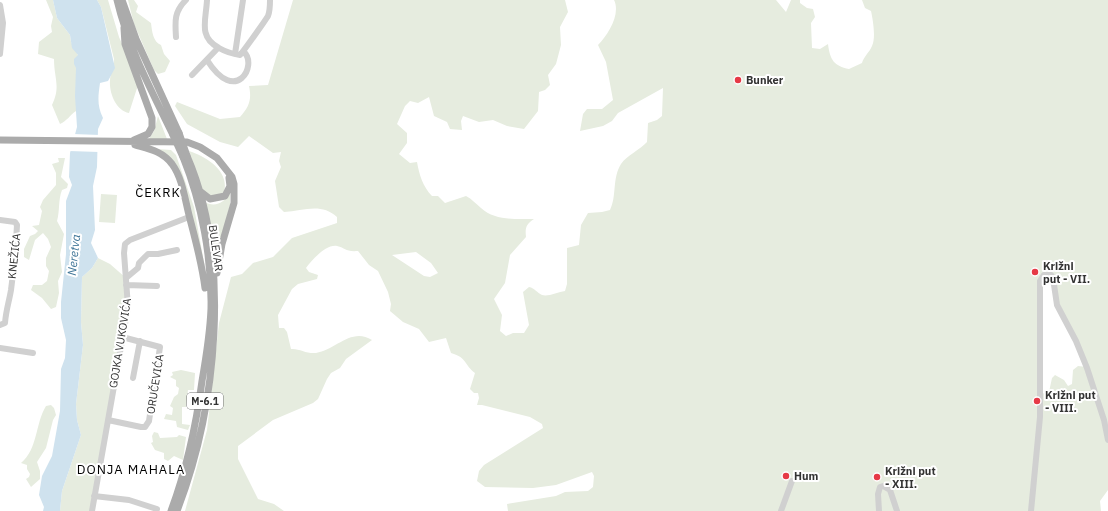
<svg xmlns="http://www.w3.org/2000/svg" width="1108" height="511" font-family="'IBM Plex Sans',sans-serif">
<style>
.green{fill:#e6ecdf;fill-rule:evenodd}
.water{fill:#cfe2ee}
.pier{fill:#fff}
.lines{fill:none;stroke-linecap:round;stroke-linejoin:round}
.minor{stroke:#d0d0d0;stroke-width:6}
.major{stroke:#ababab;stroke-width:7}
.major-bridge{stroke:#ababab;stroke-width:7}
.poi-dot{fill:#e63946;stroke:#fff;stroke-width:1.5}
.labels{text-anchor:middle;stroke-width:4;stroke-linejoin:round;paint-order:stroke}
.shield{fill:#fff;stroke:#707070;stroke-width:1}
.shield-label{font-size:10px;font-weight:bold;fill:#333}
.poi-label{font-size:11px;font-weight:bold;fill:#333;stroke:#fff;text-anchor:start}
.street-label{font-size:11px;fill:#333;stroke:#fff}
.water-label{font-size:12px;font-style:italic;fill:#3f7597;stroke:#fff}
.quarter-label{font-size:13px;letter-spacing:1px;fill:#000;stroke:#fff}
</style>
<rect width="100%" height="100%" fill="#fff"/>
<path class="green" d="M46,0H53L57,18L70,35L71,42L78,55L76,73V111C70,115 67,121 60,124L52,105C61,86 54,79 54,59L38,54L39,42L52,32L51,26L53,17Z
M97,0H108L119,37L139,82L129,113C114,110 107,88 111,74C113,68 114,66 114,59L101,7Z
M128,0H134L138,6L136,12L151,23C152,31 153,42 161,45L164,54L170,61L165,72L158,74L154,70L134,24Z
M293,0H565L568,12L560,27L561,45L556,64L548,75L550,85L545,90L539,92L538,111L524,129L507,126L493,120L479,122L463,116L461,121L462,130L450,129L447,122L434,116L429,97L418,103L410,101L405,106L397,124L407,133V143L399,154L410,163L417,162C419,174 423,187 432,196H438L445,203L466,196C472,199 476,204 481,208C495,221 516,219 534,219C526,224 525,228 526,237L510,255L505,283L494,299L502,315L500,331L506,336L513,333H524L529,325L523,292L529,287C535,288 537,293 542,295C548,297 558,292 565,291L567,284V248L579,245L581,225L588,213L602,212L610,210C617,196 612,178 621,164C627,155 640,150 647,142L648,123L657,120L662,116L663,88L618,113L612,121L603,126L580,131L583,114L587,109H602L613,100L606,62L598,45C608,35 621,14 614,0H776L786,12L791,0H800V3L807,8L813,9L815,17L811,23L812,48L820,49L828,44C830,60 834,66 849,69L862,63C864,56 869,53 872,46C876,38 873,20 871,11L865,8L862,0H1108V490L1100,501L1101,511H508L507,504L556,496L565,492L588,491L593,487L594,476L592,472L556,485L533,488L485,487L477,481L479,471L484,465L543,428L542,424L530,417L482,405H477L479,398L478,393H474L470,389L475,373C464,365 468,358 451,353L446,338L429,342L419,329L403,322L390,311L391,304L388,292L378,271L369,265L358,251C345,252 346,248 337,246C326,244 312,260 306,268L309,272L318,275L317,279L298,284L292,289L278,315L279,328H284L287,332L291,349C299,348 306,354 316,353C336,350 351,327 372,340L346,359L340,368L331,373L327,379L318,399L313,403L273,420L238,446V459L258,499L274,504L284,511H185L207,430L219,323L231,277L242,274L253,263L273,257L292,238L337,223V217C321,202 303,211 284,212L279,207L275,181L281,167L279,161L281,152L273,153L249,136L238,147L220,142L187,124L175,106L177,102L220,119L240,117C249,107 252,100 249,86L268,85ZM416,252L431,263L438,273L430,277L424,276L392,255ZM1041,276L1053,278L1060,312L1087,367L1078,366L1073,370L1072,384L1068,386L1064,380L1055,375L1052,378L1049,392L1041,394Z
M158,116L167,139H149L154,131Z
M157,149L171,150L176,155L194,207L205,268L180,178Z
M189,151C207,157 232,172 223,195L214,198L202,191Z
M58,158H65L61,177L68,184L67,188L62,190C58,200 60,211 57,221L64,234L60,255L62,272L58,281L59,293L56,307L51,309L42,298L31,290L33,285H42L47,281L49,271L46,266V258L51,247L48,239L43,233L35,240L29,260L24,257V249L30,236L35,234L38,231L32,226L39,225L42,211L40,207L43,200L56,185V173L52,164L59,162Z
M230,192V205L215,262L204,202C216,208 225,202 230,192Z
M101,194L117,195L115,223L99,222Z
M98,258L110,264L126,278L128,295L92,511H60L62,491L81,435L77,420L76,404L83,345L81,322L82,277L92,268Z
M181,370L195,373L194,390H188L186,407H182V424L190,425L188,430L177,427L176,421L164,419L166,414L172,415L173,408L170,406L174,397L178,394L179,388L176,386V380L170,377L173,375L172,372Z
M51,405L54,408L56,415L53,420L46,448L37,462L40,471V479L31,487L26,479L29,477L30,474L27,469V465L21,463C38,449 35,424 46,406Z
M154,432L158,433L160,438L177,437L179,435L186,437L183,460L174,456L168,461L164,459V453L155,450L151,443L153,442L152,436Z"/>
<path class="water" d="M53,0H97L101,7L115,68L108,81L100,83C98,97 97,106 103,118L98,129L97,167L93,186L95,230L91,243L98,258L92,268L82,277L81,322L83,345L76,404L77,420L81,435L62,491L60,511H43L44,507L39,495L42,476L52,456L60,411L61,369L65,358L66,340L61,318V302L66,254V201L72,185L69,177L70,153L77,127L75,96L76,68L74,64V59L78,55L72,48L70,35L57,18Z"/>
<path class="pier" d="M73,134L100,135L99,152L69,151Z"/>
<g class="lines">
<path class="minor" d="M207,0C206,20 198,37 219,48C226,52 232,54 240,55C243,52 265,21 268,16C270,11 270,5 270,0
M0,5L3,23L0,54
M176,37C175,21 174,12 186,0
M235,54L243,0
M207,60C236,106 258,65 244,52
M192,75L218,48
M0,220L15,222L17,225C16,246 14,268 11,290C9,302 6,310 5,323L0,325
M126,278L138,268L139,263L148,254H158L177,250
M126,285L157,286
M0,348L33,353
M133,378L140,341
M108,420L141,427H145L149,421L160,347L122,337
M94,496L129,500L157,509
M92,511L128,307L124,253L125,244L130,240L189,217
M781,511L792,481
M879,511L878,494L880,487L883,486L890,490L897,511
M1031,511L1040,417V281L1044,275H1051L1053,278L1057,305L1076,341L1087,368L1104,420L1108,440"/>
<path class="major" d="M117,0C128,47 152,92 173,135
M122,0L136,39L179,133
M124,28L125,44L152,118V127L148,134L134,140
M0,140L187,142L200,147L217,158L232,177L234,184V203L222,244L217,273
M135,145C149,149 162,151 172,164C183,179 185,201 190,219C196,242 202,264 205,288
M201,192L210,199L225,196L230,186L229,178
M171,511C187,468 196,426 202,381C206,358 210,333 211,309C212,259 202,204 183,157
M177,511C217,407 232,260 187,156"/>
<path class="major-bridge" d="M179,133L187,156
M173,135L183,157"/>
</g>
<g class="poi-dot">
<circle cx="738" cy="80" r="4"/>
<circle cx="1035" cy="272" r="4"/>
<circle cx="1037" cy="401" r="4"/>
<circle cx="786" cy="476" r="4"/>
<circle cx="877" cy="477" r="4"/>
</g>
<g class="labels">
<rect class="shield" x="187" y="393" width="36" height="16" rx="3"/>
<g class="shield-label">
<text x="205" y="405">M-6.1</text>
</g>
<g class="poi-label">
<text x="746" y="84">Bunker</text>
<text x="1043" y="270">Križni<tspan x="1043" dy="13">put - VII.</tspan></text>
<text x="1045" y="399">Križni put<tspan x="1045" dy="13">- VIII.</tspan></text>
<text x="885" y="475">Križni put<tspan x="885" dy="13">- XIII.</tspan></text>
<text x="794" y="480">Hum</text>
</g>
<g class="street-label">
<text transform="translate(216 248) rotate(82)" y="4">BULEVAR</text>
<text transform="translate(14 256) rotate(-84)" y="4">KNEŽIĆA</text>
<text transform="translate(120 343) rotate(-81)" y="4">GOJKA VUKOVIĆA</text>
<text transform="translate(155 384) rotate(-81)" y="4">ORUČEVIĆA</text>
</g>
<g class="water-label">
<text transform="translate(74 255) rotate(-84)" y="4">Neretva</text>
</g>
<g class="quarter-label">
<text x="158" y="197">ČEKRK</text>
<text x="131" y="474">DONJA MAHALA</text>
</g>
</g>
</svg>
